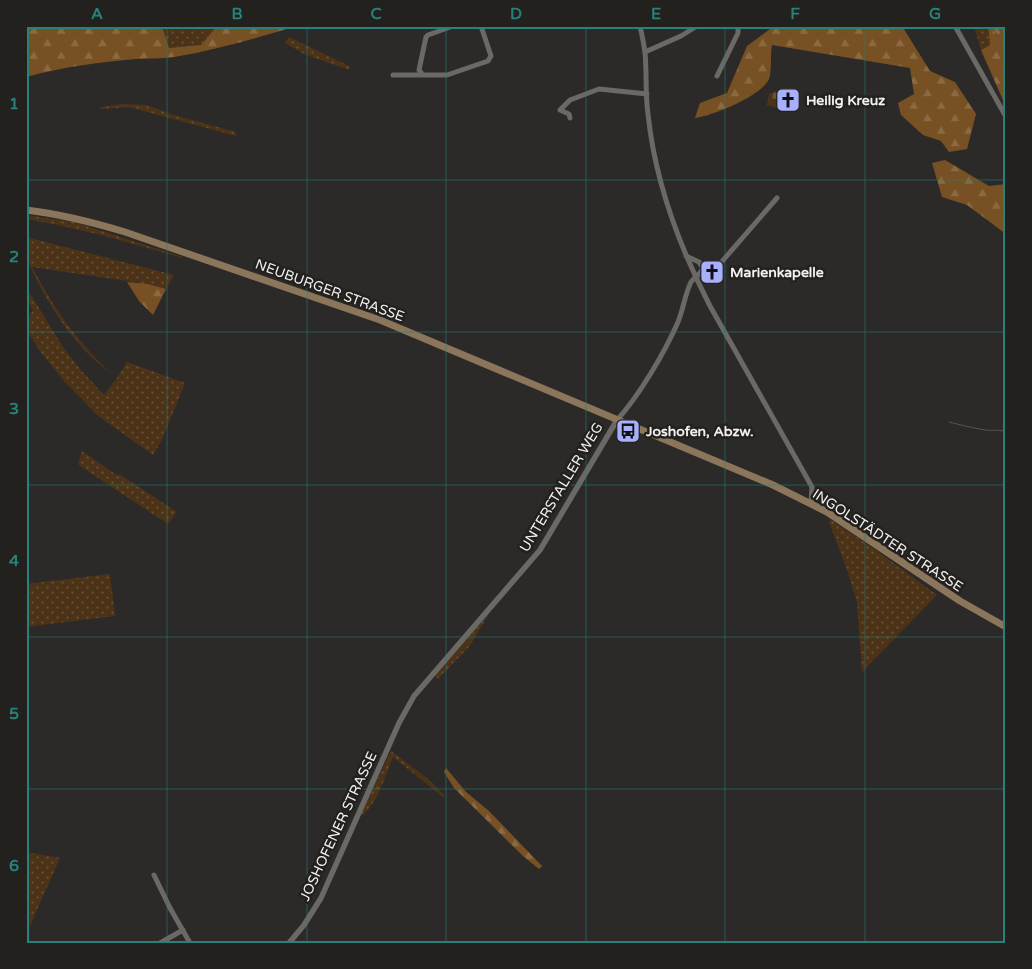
<svg xmlns="http://www.w3.org/2000/svg" width="1032" height="969" font-family="'Varela Round',sans-serif">
<style>
.grass{fill:url(#grass-dots)}
.forest{fill:url(#forest-firs)}
.cemetery{fill:url(#cemetery-stones)}
.lines{fill:none;stroke-linecap:round;stroke-linejoin:round}
.stream{stroke:#5f5148;stroke-width:1}
.minor{stroke:#6b6966;stroke-width:5}
.tertiary{stroke:#6b6966;stroke-width:5.5}
.secondary{stroke:#8b765b;stroke-width:7}
.grid{fill:none;stroke:#26827b;stroke-width:1;stroke-opacity:0.55}
.labels{text-anchor:middle;stroke-width:5;stroke-linejoin:round;paint-order:stroke}
.poi-label{font-size:14px;font-weight:bold;fill:#f3f1f0;stroke:#23211e;text-anchor:start}
.street-label{font-size:14px;fill:#f3f1f0;stroke:#23211e}
.neatline{fill:none;stroke:#26827b;stroke-width:2}
.grid-label{font-size:16px;text-anchor:middle;font-weight:bold;fill:#26827b}
</style>
<defs>
<pattern id="grass-dots" width="8" height="8" patternUnits="userSpaceOnUse" patternTransform="scale(1.25)"><rect width="8" height="8" fill="#4c3317"/><path d="M2 2h.1M6 6h.1" fill="none" stroke="#665139" stroke-width="1.8" stroke-linecap="round"/></pattern>
<pattern id="forest-firs" width="22" height="20" patternUnits="userSpaceOnUse" patternTransform="scale(1.25)"><rect width="22" height="20" fill="#775123"/><path d="M5 1l3.5 6h-7zM16 11l3.5 6h-7z" fill="#8b6a43"/></pattern>
<pattern id="cemetery-stones" width="16" height="16" patternUnits="userSpaceOnUse" patternTransform="scale(1.25)"><rect width="16" height="16" fill="#4c3317"/><path d="M2 7V4a2 2 0 0 1 4 0v3zM10 15v-3a2 2 0 0 1 4 0v3z" fill="#665139"/></pattern>
</defs>
<rect width="100%" height="100%" fill="#2c2a28"/>
<path class="grass" d="M162,26H217L201,45L169,48Z
M974,26H988L990,45L981,50Z
M289,37L349,66L350,70L306,55L285,43Z
M122,104L146,105L177,116L236,132V136L129,107L101,109L100,107Z
M26,215L74,222L183,257V258C131,243 80,228 26,219Z
M26,237L174,275L166,289L148,284L32,267C55,310 76,341 113,375C71,344 49,306 27,260L29,258L26,250Z
M26,287L63,347L80,369L104,395L117,378L127,362L185,383L162,440L153,455L97,415L63,380L40,351L26,329V317L33,311L26,298Z
M82,451L118,476L119,474L177,512L168,524L83,468L78,464Z
M831,520L873,548L937,595L862,672L857,602L846,567L829,522Z
M110,574L115,616L26,627V584Z
M489,614L469,647L438,679L435,675Z
M391,751L427,778L445,796L443,797L393,757C386,773 376,809 360,816Z
M26,852L60,858L30,926L29,943H26Z"/>
<path class="forest" d="M26,26H162L169,48L201,45L217,26H297C257,38 216,50 174,57C162,59 148,58 136,59C99,62 62,67 26,77Z
M774,26H902L930,71L955,82L976,114L967,149L949,152L941,141L923,135L901,115L898,103L914,94L910,68L772,45C770,54 772,72 769,79C760,97 714,115 695,118L700,103L727,93L747,46Z
M988,26H1006V107L981,50L990,45Z
M945,160L989,186L1006,184V234L967,205L942,197L932,163Z
M127,282L148,284L166,289L153,315L139,301Z
M446,768L466,792L489,811L542,866L539,869L523,856L454,788L444,772Z"/>
<path class="cemetery" d="M784,88H789L795,91L794,96L781,93L779,102L793,106L792,112L767,105L769,94Z"/>
<g class="lines">
<path class="stream" d="M994,26L997,40
M999,43L1006,60
M949,422C961,425 973,428 985,430C993,431 999,429 1006,432"/>
<path class="minor" d="M453,26L428,35L426,37L419,70L423,75H447L488,61L491,56L481,26
M640,26C642,35 644,44 645,53C647,73 645,94 648,114C655,182 679,246 710,306L812,487L811,503
M955,26L1005,115
M645,52L681,36L697,26
M393,75H423
M717,76L738,33V26
M570,118L569,114L560,110L570,100L599,89L647,94
M686,256L699,262L703,268
M617,420C639,396 665,352 678,322C683,310 685,294 691,282C694,277 700,276 703,268L720,264L725,258L777,198
M154,875L170,908L190,943
M160,943L183,930"/>
<path class="tertiary" d="M289,943L304,925L321,898L399,723L414,696L540,550L617,420"/>
<path class="secondary" d="M26,210C60,214 92,222 125,232L380,320L773,485L827,512L960,601L1006,627"/>
</g>
<path class="grid" d="M167,26V943M307,26V943M446,26V943M586,26V943M725,26V943M865,26V943M26,180H1006M26,332H1006M26,485H1006M26,637H1006M26,789H1006"/>
<defs>
<g id="church-square" transform="scale(1.25)"><rect x="-9" y="-9" width="18" height="18" rx="4" fill="#a8b0fc" stroke="#23211e"/><path d="M-1.2-6h2.4v3.5h3.3v2.4h-3.3V6h-2.4V-.1h-3.3v-2.4h3.3Z" fill="#111"/></g>
<g id="bus-square" transform="scale(1.25)"><rect x="-9" y="-9" width="18" height="18" rx="4" fill="#a8b0fc" stroke="#23211e"/><path d="M-5-6H5V4H4V6H2V4H-2V6H-4V4H-5ZM-3.5-4V0h7V-4ZM-3.5 1.2v1.5H-2V1.2ZM2 1.2v1.5H3.5V1.2Z" fill="#111"/></g>
</defs>
<g fill-rule="evenodd">
<use href="#church-square" x="788" y="100"/>
<use href="#church-square" x="712" y="272"/>
<use href="#bus-square" x="628" y="431"/>
</g>
<g class="labels">
<g class="poi-label">
<text x="806" y="105">Heilig Kreuz</text>
<text x="730" y="277">Marienkapelle</text>
<text x="646" y="436">Joshofen, Abzw.</text>
</g>
<g class="street-label">
<text transform="translate(330 290) rotate(20)" y="5">NEUBURGER STRASSE</text>
<text transform="translate(561 487) rotate(-59)" y="5">UNTERSTALLER WEG</text>
<text transform="translate(888 540) rotate(33)" y="5">INGOLSTÄDTER STRASSE</text>
<text transform="translate(338 826) rotate(-65)" y="5">JOSHOFENER STRASSE</text>
</g>
</g>
<rect width="1032" height="969" fill="none" stroke="#23211e" stroke-width="55"/>
<rect x="28" y="28" width="976" height="914" class="neatline"/>
<g class="grid-label">
<text x="97" y="19">A</text>
<text x="237" y="19">B</text>
<text x="376" y="19">C</text>
<text x="516" y="19">D</text>
<text x="656" y="19">E</text>
<text x="795" y="19">F</text>
<text x="935" y="19">G</text>
<text x="14" y="109">1</text>
<text x="14" y="262">2</text>
<text x="14" y="414">3</text>
<text x="14" y="566">4</text>
<text x="14" y="719">5</text>
<text x="14" y="871">6</text>
</g>
</svg>
